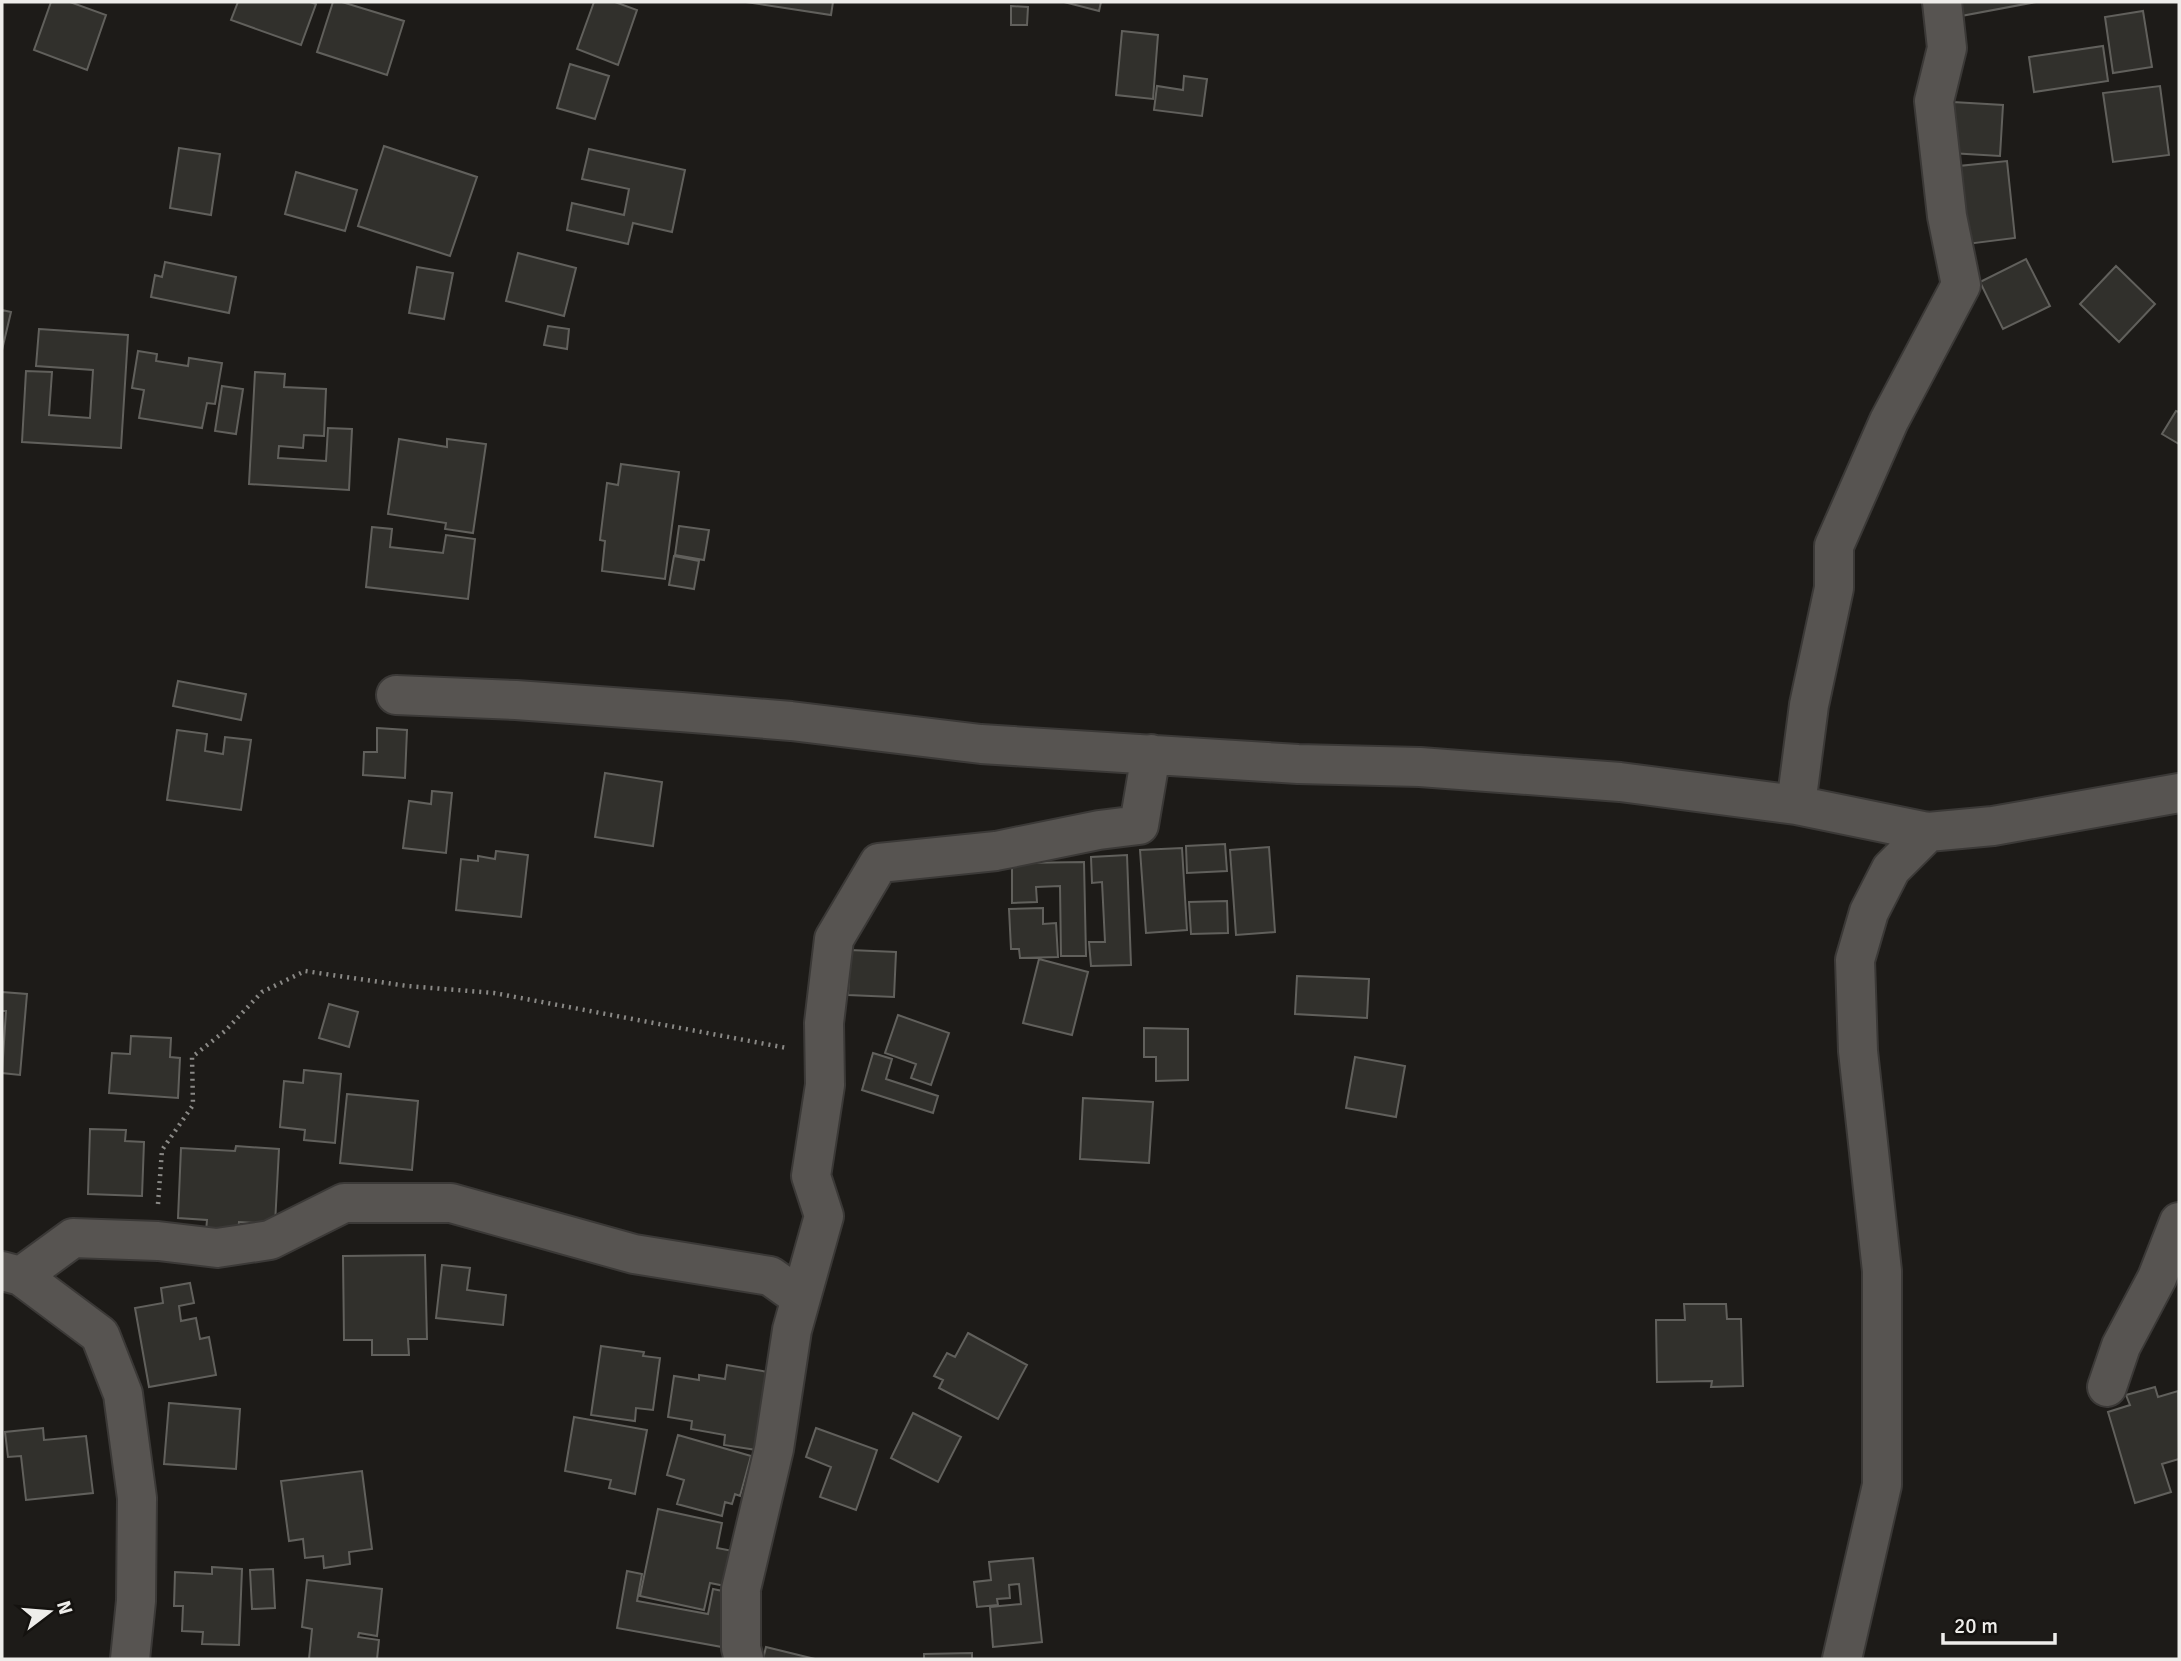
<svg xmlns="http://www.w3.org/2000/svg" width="2181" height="1661" font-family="Signika,sans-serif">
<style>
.building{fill:#31302c;stroke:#61605c;stroke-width:2}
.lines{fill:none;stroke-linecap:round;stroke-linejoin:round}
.minor-casing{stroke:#3b3937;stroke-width:42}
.path{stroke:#8a8986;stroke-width:4.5;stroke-dasharray:2 5;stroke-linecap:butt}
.minor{stroke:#575451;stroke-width:38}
</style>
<rect width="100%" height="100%" fill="#1d1b18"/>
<path class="building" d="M51,2H70L106,15L87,70L34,50Z
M238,2H310L316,4L301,45L231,20Z
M333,2H342L404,21L387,75L317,52Z
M594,2H615L637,10L618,65L577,49Z
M746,2H833L831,15Z
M1064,2H1101L1099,11Z
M1958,2H2036L1961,16Z
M1011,6L1028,7L1027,25H1011Z
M2143,11L2152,67L2113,73L2105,17Z
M1122,31L1158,35L1153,99L1116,95Z
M2103,46L2108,81L2034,92L2029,57Z
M570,64L609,76L595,119L557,108Z
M1184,76L1207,79L1202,116L1154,110L1157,86L1183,90Z
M2160,86L2169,155L2113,162L2103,93Z
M1953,102L2003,105L2000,156L1950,153Z
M384,146L477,177L450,256L358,226Z
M179,148L220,154L211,215L170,208Z
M589,149L685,170L672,232L633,223L628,244L567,230L572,203L624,215L629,189L582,179Z
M2007,161L2015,238L1967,244L1959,166Z
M296,172L357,190L345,231L285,214Z
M518,253L576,268L564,316L506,301Z
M2026,259L2050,306L2003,329L1980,282Z
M165,262L236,277L229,313L151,297L155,275L162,277Z
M2116,266L2155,304L2119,342L2080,304Z
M417,267L453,273L444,319L409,313Z
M2,310L11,312L2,350Z
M548,326L569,329L567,349L544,345Z
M39,329L128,335L121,448L22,442L26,371L52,372L49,415L90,418L93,370L36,366Z
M138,351L157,354L156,361L188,366L189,358L222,363L215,404L207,403L202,428L139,418L144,390L132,388Z
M255,372L285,374L284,387L326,389L324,436L304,435L303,448L279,446L278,458L326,461L328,428L352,429L349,490L249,484Z
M222,386L243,389L236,434L215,431Z
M2176,411L2179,412V444L2162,434Z
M399,439L447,447V439L486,444L473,533L445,529L446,523L388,514Z
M621,464L679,472L665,579L602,571L605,541L600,540L607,483L618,485Z
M679,526L709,530L704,560L675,555Z
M372,527L392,529L390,547L443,553L446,535L475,539L468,599L366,587Z
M674,556L699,561L694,589L669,585Z
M178,681L246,694L241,720L173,706Z
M377,728L407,730L405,778L363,775L364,752H377Z
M177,730L207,734L205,751L223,754L225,737L251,740L241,810L167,800Z
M605,773L662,782L653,846L595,837Z
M432,791L452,793L446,853L403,848L409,801L431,804Z
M1225,844L1227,871L1187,873L1186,846Z
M1269,847L1275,932L1236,935L1230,850Z
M1182,848L1187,930L1146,933L1140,850Z
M496,851L528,855L521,917L456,910L461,859L478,861V856L495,859Z
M1127,855L1131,965L1091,966L1089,942H1105L1102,882L1092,883L1091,857Z
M1084,862L1086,956H1061L1060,886L1036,887L1037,902L1012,903V863Z
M1227,901L1228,933L1191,934L1189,902Z
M1043,908V924L1056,923L1058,957L1020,958L1019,949H1011L1009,909Z
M850,950L896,952L894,997L848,995Z
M1039,959L1088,972L1072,1035L1023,1023Z
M1297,976L1369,979L1367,1018L1295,1014Z
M2,992L27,994L20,1075L2,1073L6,1011H2Z
M329,1004L358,1012L349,1047L319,1038Z
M898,1015L949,1033L931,1085L911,1078L916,1064L885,1053Z
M1144,1028L1188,1029V1080L1156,1081V1057H1144Z
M131,1036L171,1038L170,1057L180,1058L178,1098L109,1093L112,1053L130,1054Z
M873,1053L892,1059L886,1079L938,1096L933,1113L862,1090Z
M1355,1057L1405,1066L1396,1117L1346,1108Z
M304,1070L341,1074L335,1143L304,1140L305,1130L280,1127L284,1081L303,1083Z
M347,1094L418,1101L412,1170L340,1163Z
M1083,1098L1153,1102L1149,1163L1080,1159Z
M90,1129L126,1130L125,1141L144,1142L142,1196L88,1194Z
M236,1146L279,1149L275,1224L239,1222L238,1233L206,1231L207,1220L178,1218L181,1148L235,1151Z
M425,1255L427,1339H408L409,1355H372V1340H344L343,1256Z
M442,1265L470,1268L467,1290L506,1295L503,1325L436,1318Z
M190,1283L194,1303L179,1306L181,1321L196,1318L200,1339L209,1337L216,1375L149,1387L135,1308L163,1303L161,1288Z
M1684,1304H1726L1727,1319H1741L1743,1386L1711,1387L1712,1381L1657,1382L1656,1320H1685Z
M968,1333L1027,1365L998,1419L939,1388L943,1380L934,1376L947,1353L955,1357Z
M601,1346L644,1352L643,1356L660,1358L653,1410L636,1408L635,1421L591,1415Z
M727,1365L774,1373L763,1451L724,1445L725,1435L691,1429L692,1421L668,1417L674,1376L699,1380V1375L725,1379Z
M2155,1387L2158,1397L2178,1391L2179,1459L2162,1464L2171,1492L2135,1503L2108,1412L2130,1405L2126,1395Z
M169,1403L240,1409L236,1469L164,1464Z
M913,1413L961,1437L938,1482L891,1458Z
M574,1417L647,1430L635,1494L609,1488L611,1480L565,1471Z
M43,1428L44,1440L86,1436L93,1493L26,1500L21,1456L8,1457L5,1432Z
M816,1428L877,1450L856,1510L820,1497L831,1467L806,1457Z
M678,1435L751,1456L740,1496L735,1494L732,1504L725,1502L722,1516L677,1504L684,1480L667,1475Z
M362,1471L372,1549L349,1552L350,1564L324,1568L323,1556L305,1558L303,1539L289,1541L281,1481Z
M658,1509L722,1523L717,1548L738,1552L730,1587L710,1583L704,1610L640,1596Z
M1033,1558L1042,1642L993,1647L990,1607L1021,1604L1019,1584L1009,1585L1010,1598L997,1599L998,1605L977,1607L974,1582L991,1580L989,1562Z
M212,1567L242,1569L239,1645L202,1644L203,1632L182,1631L183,1606H174L175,1572L212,1574Z
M273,1569L275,1608L252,1609L250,1570Z
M627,1571L642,1574L637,1601L708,1614L713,1589L732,1593L722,1647L617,1628Z
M307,1580L382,1589L377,1636L359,1633L358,1637L379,1640L377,1659H309L312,1629L302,1627Z
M766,1647L815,1659H763Z
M972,1653V1659H924V1654Z"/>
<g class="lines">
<g class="minor-casing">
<path id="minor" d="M396,695L516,700L681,712L791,721L981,744L1298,764L1420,767L1620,782L1796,805L1928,832
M1796,805L1809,705L1834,588V546L1889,421L1961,285L1947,216L1934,101L1947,48L1942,2
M2,1271L21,1276L100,1335L123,1394L137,1498L136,1601L130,1659
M21,1276L73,1238L158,1241L217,1248L270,1240L344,1203H451L634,1254L770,1276L801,1298
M2107,1387L2121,1346L2157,1278L2179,1222
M744,1659L741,1648V1589L774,1449L792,1330L824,1216L811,1176L825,1085L824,1023L834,939L879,863L996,851L1099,830L1139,825L1151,754
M1842,1659L1882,1485V1271L1858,1051L1855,960L1869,912L1891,869L1928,832L1993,826L2179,793"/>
</g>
<path class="path" d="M158,1204L162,1150L193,1105L192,1057L225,1031L262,992L305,971L407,986L494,993L787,1048"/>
<use href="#minor" class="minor"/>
</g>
<rect width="2181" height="1661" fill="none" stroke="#eeedea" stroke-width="7"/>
<g transform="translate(49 1612) rotate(74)" stroke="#14120f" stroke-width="5" paint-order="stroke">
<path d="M0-5L12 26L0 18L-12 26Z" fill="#eeedea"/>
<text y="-10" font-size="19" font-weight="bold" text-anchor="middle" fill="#eeedea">N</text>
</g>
<path d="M1943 1633v10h112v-10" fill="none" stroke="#eeedea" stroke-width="3.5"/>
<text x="1954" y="1633" font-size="21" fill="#eeedea" stroke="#14120f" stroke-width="5" paint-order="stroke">20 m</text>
</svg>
